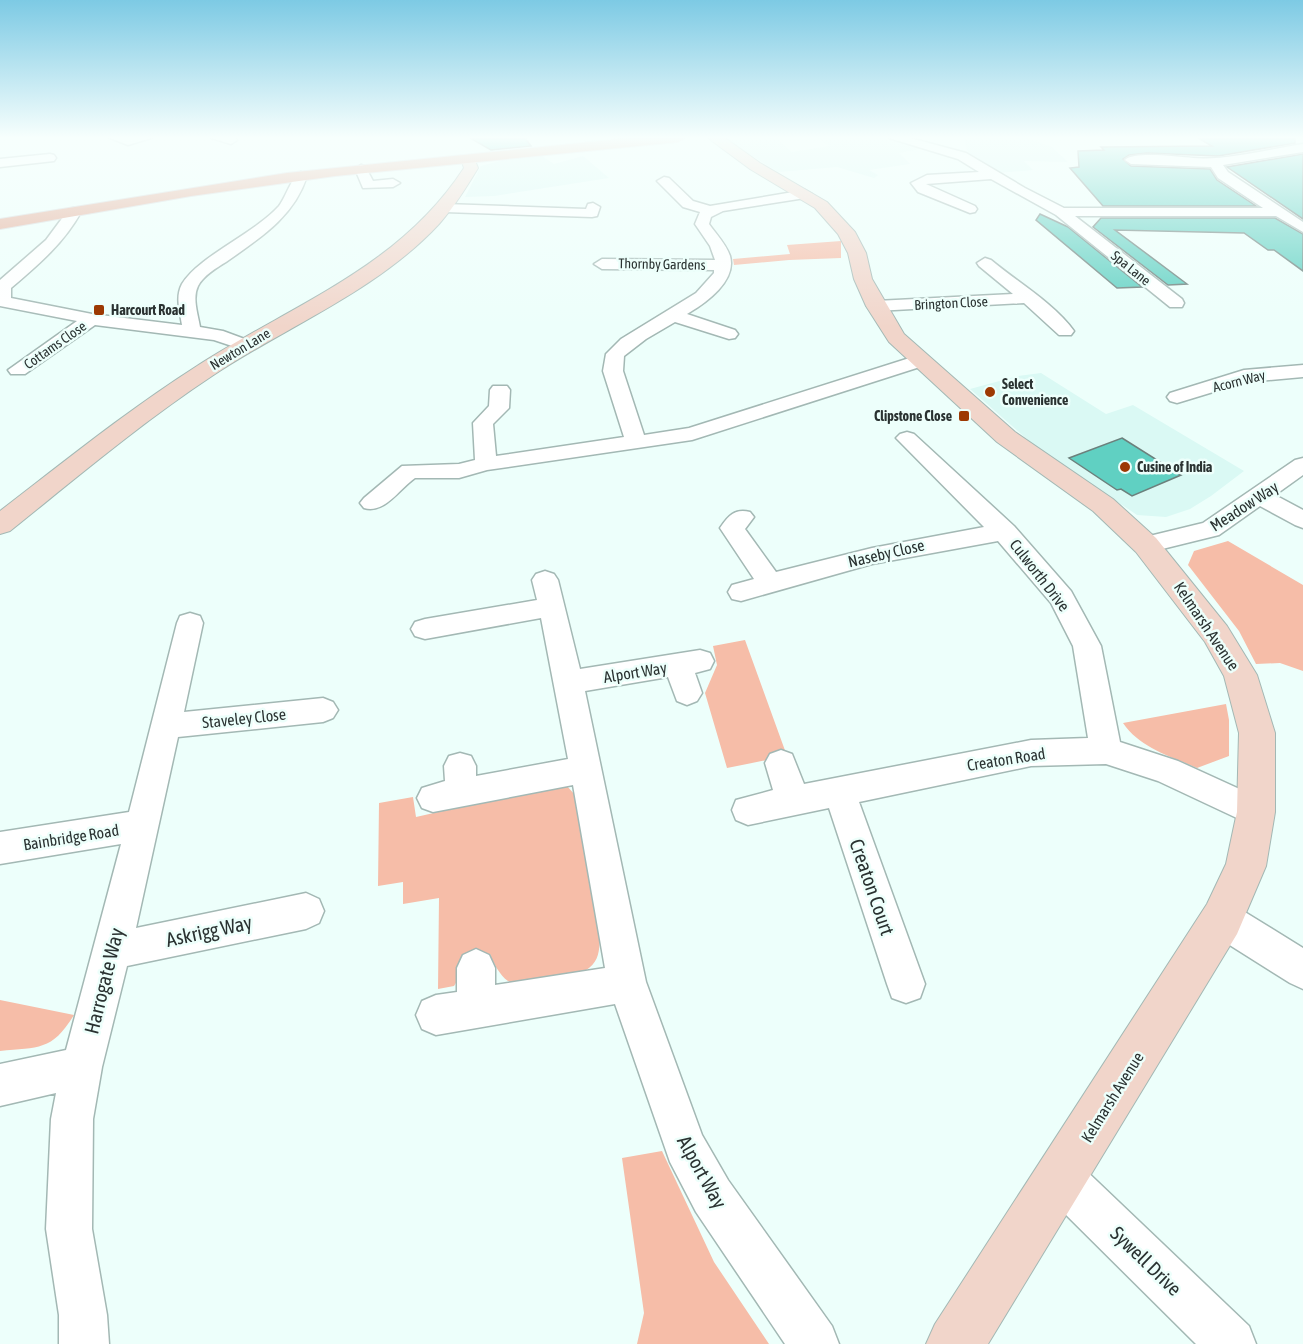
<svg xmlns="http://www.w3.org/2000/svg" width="1303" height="1344" font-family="'Asap Condensed',sans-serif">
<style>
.built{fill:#daf9f4}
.green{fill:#f6bda8}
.building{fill:#60d0c2;stroke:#6c807c;stroke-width:1.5}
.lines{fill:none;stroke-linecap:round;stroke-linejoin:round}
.street-casing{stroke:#a3b8b4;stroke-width:3}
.secondary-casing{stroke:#a3b8b4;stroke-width:2}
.primary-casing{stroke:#d9dada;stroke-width:2}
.street{fill:#fff;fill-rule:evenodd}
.secondary{fill:#f1d5ca;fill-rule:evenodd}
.primary{fill:#e3ab95;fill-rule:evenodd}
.poi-dot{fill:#9d3903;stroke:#edfffb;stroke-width:2}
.labels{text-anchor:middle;stroke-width:5;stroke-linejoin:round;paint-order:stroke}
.far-street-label{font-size:14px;fill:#2a3231;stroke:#edfffb}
.far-poi-label{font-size:14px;font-weight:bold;fill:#2a3231;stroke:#edfffb;text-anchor:start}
.street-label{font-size:16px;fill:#2a3231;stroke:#edfffb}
.near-street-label{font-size:20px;fill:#2a3231;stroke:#edfffb}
</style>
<rect width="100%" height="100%" fill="#edfffb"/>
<path class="built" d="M741,138H776L792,152L830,146L817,138H887L920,149L899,153L910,164L869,170L878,175L874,178L837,167L778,172L731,143L732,140Z
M964,138H1026L1052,147L1068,162L1024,161L1033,170L997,173L968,153Z
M542,156L554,164L583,156L609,178L494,196L465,197L481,166L507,159Z
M1041,373L1106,414L1133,405L1244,471L1211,496L1190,509L1166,517L1137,515L1036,447L970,389L1018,376Z"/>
<path class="green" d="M841,241V258L789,260L734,265L733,259L790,254L787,245Z
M1228,541L1303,585V671L1280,663L1256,664L1239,631L1188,565L1194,551Z
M745,640L787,756L727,768L705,693L717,665L713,646Z
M1226,704L1229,720V756L1197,768C1170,756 1140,748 1123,723Z
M567,786L575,795L600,939C599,951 599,960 589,968C576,979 523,989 508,981C500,976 493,962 490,954L464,958L461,975L454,986L438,989L439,898L403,904V882L378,886L379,803L413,797L416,817L544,788Z
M0,1000L74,1015C52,1051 39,1047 0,1051Z
M662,1151L714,1262L769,1344H637L644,1313L622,1158Z"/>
<path class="building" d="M470,138H525L531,146L491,150Z
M1198,138H1295V143L1218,156L1147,153L1129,155L1123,159L1131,166L1210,169L1217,180L1256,206H1103L1070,168L1079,167L1078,151L1104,150L1101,147L1212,146Z
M1303,154V219L1227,167Z
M1040,214L1068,227L1142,287L1117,288L1036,220Z
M1101,218H1275L1303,234V271L1274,250H1268L1244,233L1115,230L1187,284L1168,285L1093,227Z
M1122,438L1181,475L1132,496L1121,489L1117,490L1069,458Z"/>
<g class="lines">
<g class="street-casing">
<path id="street" d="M110,138H151L128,145Z
M211,138H236L237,140L231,144Z
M889,138H910L966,153L1025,188L1064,208H1263L1218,178L1211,167L1131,164L1125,160C1134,151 1179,157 1193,158C1224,161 1270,149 1303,144V152L1223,165L1228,172L1303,222V232L1276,216H1075L1182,299L1184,303L1182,307H1170L1056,215L991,179L926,184L975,206L977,209L975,212L970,213L918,192L911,183L927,175L979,172L958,159Z
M50,154L54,155L56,158L54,161L0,167V159Z
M361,165L365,166L373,181L393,179L400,183L393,187L363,188L355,169Z
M301,172L307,176C294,217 260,238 226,262C216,268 203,276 198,286C192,298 198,315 200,327L223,331L250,341L253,345L250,349L244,350L214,340L95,325L25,374H11L8,370L77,321L0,306V280L46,240L69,209L74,208L81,212C64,243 38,265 11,288V298L92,314L182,325C180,312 175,297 182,284C199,256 254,234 279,206C286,197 293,174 301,172Z
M664,177L669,178L693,201L710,206L805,190L812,194L805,198L723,211L711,217L709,224C716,234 726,244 730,256C737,281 706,303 687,314L735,330L738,334L735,338L729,339L675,322L646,339L624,356L623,371L644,435L689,428L919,355L926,357L928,361L926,365L692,440L487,470L459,478H415C399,489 385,514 364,508L360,503L364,498L402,466L459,464L475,460L473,423L489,406L490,390L493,386H507L510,390L509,408L493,424L496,456L624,437L603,371L606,354L621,339L696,293L714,273V270L602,269L594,264L602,259L715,260L710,246L695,224L700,212L683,207L657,181Z
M593,203L600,207L597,216L592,217L445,212L438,208L445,204L586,209L588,204Z
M985,258L991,260C1016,281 1055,304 1074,331L1071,335H1059L1024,303L876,311L870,310L867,306L870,302L876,301L1013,294L979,266L977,263Z
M1303,365V377L1246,382L1177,403L1170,401L1167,397L1170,393L1244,370Z
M907,432L914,434L1014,526L1071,591L1101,646L1120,742L1178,761L1268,802L1272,812L1268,822L1256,827L1158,781L1106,764L1031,766L859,802L925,984L920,998L906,1003L892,998L887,984L829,808L748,825L736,820L732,810L736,800L773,790L765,763L770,754L781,750L792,754L804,784L1031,740L1088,738L1073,646L1051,603L998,541L872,564L741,601L732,599L728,592L732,585L754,579L720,528C728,516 735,508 750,512L754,517L745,529L776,572L872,548L984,527L900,442L896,438L900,434Z
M1303,458V475L1275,495L1303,510V528L1295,525L1260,506L1219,535L1146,553L1137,551L1134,545L1137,539L1203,523L1295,460Z
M545,571L554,574L558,580L580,669L700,650L710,653L714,661L710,669L695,673L702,693L697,701L687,705L677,701L668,677L585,691L646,982L702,1135L728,1180L832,1326L839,1344H785L696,1212L670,1162L615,1004L436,1035L422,1029L416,1015L422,1001L436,995L457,992V968L463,955L476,949L489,955L495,968V985L605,968L573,785L433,812L422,808L417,798L422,788L445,781L444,766L449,756L460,753L471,756L476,766V776L568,759L541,618L425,639L415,636L411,629L415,622L425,619L537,600L532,580L536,574Z
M190,613L200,616L203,623L184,712L323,698L333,702L338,710L333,718L323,722L178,737L136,928L306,893L319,899L324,911L319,923L306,929L127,966L102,1067L93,1119L92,1229L107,1315L109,1344H59V1315L46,1229L51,1119L56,1093L0,1106V1064L66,1050L121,844L0,864V832L129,812L177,623L180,616Z
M1222,901L1235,906L1303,948V989L1290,983L1209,932L1204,919L1209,906Z
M1061,1156L1077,1162L1249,1326L1256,1344H1196L1045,1194L1039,1178L1045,1162Z"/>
</g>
<g class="secondary-casing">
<path id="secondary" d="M708,138H725L760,163L827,202L855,232L866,253L872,279L904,334L1015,432L1113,499L1156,538L1227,626L1257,675L1275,733V812L1266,866L1237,934L988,1344H926L935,1324L1207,904L1226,864L1237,812L1239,733L1224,676L1205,642L1136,552L1093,511L997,442L889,342L866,306L854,279L848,253L838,234L815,208L750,169Z
M468,155L473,156L478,168C466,188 454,207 439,224C377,291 287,326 212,376C141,423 76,478 10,531L0,534V511C65,461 128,410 197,366C293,304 399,268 464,168L461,159Z"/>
</g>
<g class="primary-casing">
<path id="primary" d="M629,138H685L678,142L335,176L191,196L0,229V219L287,173Z"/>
</g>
<use href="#street" class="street"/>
<use href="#secondary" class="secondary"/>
<use href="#primary" class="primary"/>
</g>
<linearGradient id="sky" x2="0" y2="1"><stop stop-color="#7dcae4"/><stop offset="0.42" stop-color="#f7fffd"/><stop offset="1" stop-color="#f7fffd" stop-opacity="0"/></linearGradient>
<rect width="1303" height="327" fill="url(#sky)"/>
<g class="poi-dot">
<rect x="93" y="304" width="12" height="12" rx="3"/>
<circle cx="990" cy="392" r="6"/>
<rect x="958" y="410" width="12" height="12" rx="3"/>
<circle cx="1125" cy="467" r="6"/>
</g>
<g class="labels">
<g class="far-street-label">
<text transform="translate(662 264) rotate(1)" y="5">Thornby Gardens</text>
<text transform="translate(1131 268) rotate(39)" y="5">Spa Lane</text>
<text transform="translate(951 303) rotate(-3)" y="5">Brington Close</text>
<text transform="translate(55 345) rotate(-35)" y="5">Cottams Close</text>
<text transform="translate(240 349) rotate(-31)" y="5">Newton Lane</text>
<text transform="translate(1239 381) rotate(-14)" y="5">Acorn Way</text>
</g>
<g class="far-poi-label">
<text x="111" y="315">Harcourt Road</text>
<text x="1002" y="389">Select<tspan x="1002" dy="16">Convenience</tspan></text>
<text x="952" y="421" text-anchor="end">Clipstone Close</text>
<text x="1137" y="472">Cusine of India</text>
</g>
<g class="street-label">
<text transform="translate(1244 506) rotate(-33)" y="6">Meadow Way</text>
<text transform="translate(886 553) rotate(-13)" y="6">Naseby Close</text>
<text transform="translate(1040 575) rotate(52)" y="6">Culworth Drive</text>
<text transform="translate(1207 626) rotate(56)" y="6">Kelmarsh Avenue</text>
<text transform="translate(635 672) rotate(-9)" y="6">Alport Way</text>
<text transform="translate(244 718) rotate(-6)" y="6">Staveley Close</text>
<text transform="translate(1006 759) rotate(-9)" y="6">Creaton Road</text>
<text transform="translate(71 837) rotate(-9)" y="6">Bainbridge Road</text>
<text transform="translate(1112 1097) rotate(-58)" y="6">Kelmarsh Avenue</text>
</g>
<g class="near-street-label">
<text transform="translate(872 887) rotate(71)" y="7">Creaton Court</text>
<text transform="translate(209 931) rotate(-12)" y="7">Askrigg Way</text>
<text transform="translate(104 981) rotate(-76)" y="7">Harrogate Way</text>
<text transform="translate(702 1172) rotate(61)" y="7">Alport Way</text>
<text transform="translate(1146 1261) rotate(44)" y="7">Sywell Drive</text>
</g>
</g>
</svg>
